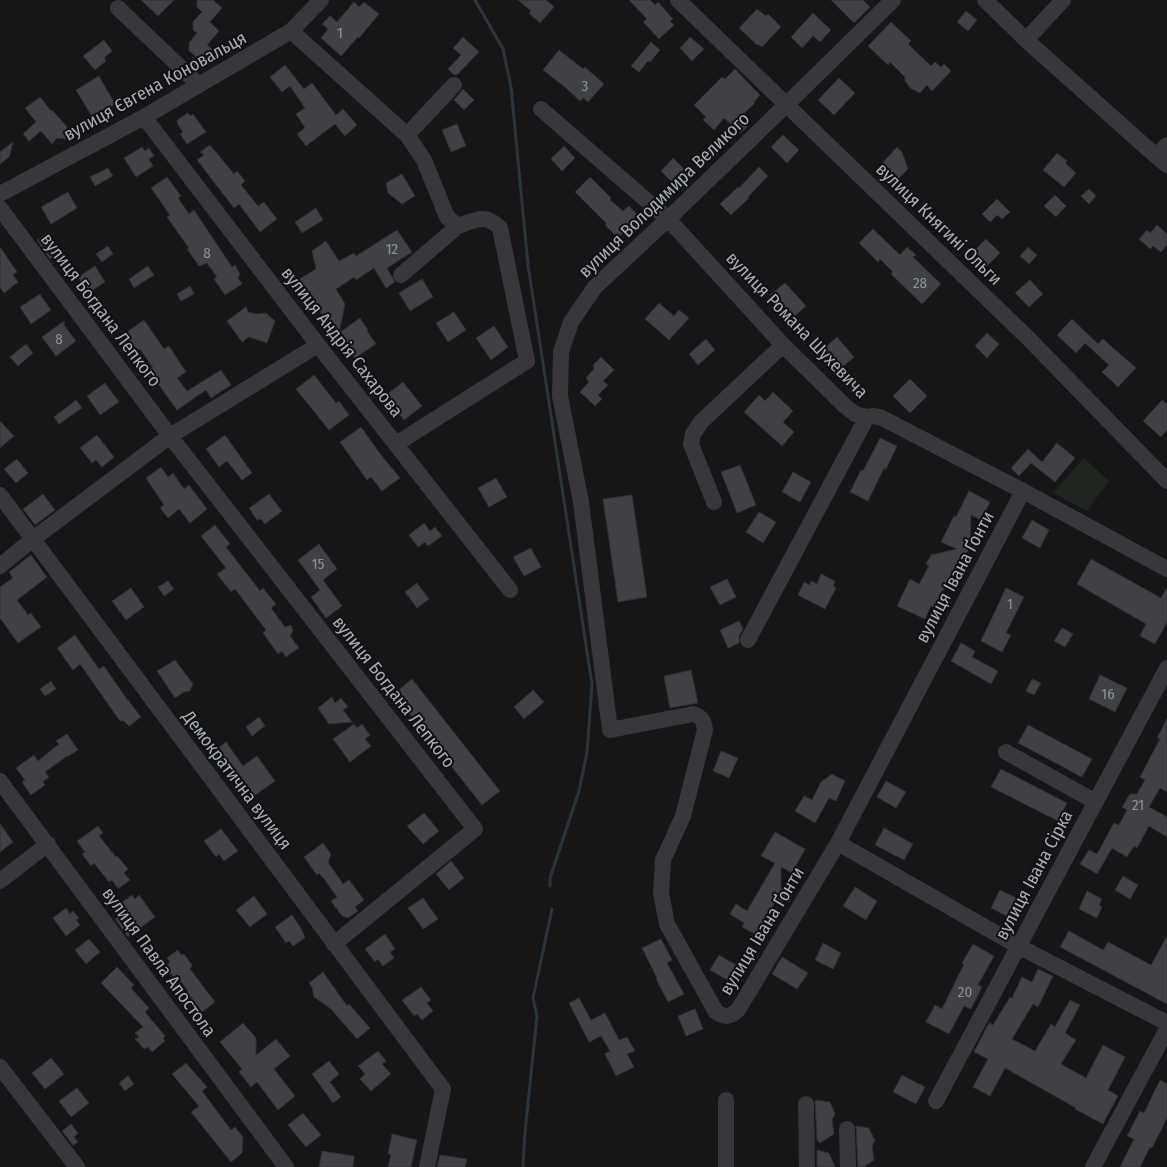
<svg xmlns="http://www.w3.org/2000/svg" width="1167" height="1167" font-family="'Fira Sans Condensed',sans-serif">
<style>
.park{fill:#1e261f}
.lines{fill:none;stroke-linecap:round;stroke-linejoin:round}
.stream{stroke:#2c353c;stroke-width:3}
.building{fill:#404145;stroke:#303034}
.minor{stroke:#37383d;stroke-width:16}
.labels{text-anchor:middle;stroke-width:4;stroke-linejoin:round;paint-order:stroke}
.number-label{font-size:15px;fill:#8e929b}
.street-label{font-size:18px;fill:#a8adb8;stroke:#111113}
</style>
<rect width="100%" height="100%" fill="#161618"/>
<path class="park" d="M1084,458L1109,481L1087,511L1053,493Z"/>
<g class="lines">
<path class="stream" d="M475,0L503,49L511,87L528,265L592,684L587,753L579,791L550,878V886
M523,1167L525,1132L537,1016L533,998L552,909"/>
</g>
<path class="building" d="M141,0H174L158,16Z
M197,0H213L222,8L210,22L219,31L207,45L213,50L204,63L189,51V43L197,33L193,30V22L202,12L197,7Z
M518,0H546L554,7L540,23L529,13L531,11Z
M629,0H650L655,5L658,2L673,19L670,21L674,25L659,39L643,22L647,19Z
M831,0H863L870,7L854,23Z
M354,2L359,7L364,2L379,14L359,38L358,37L341,56L321,38L328,29L322,24L330,16L337,22Z
M757,9L766,16L768,14L781,27L762,47L758,44L757,45L739,28Z
M966,11L977,20L968,31L957,22Z
M813,13L831,30L820,42L813,36L802,48L791,37Z
M891,22L911,41L908,44L931,66L935,62L941,67L944,64L951,71L932,91L927,85L920,93L910,88L905,81V77L890,62L888,65L868,46Z
M463,37L479,52L457,75H454L448,69L461,55L453,48Z
M690,37L704,49L692,61L680,48Z
M104,40L112,51L104,58L106,61L95,70L83,56Z
M651,42L660,50L650,62L648,61L639,72L631,66Z
M559,50L583,69L585,67L604,84L588,102L583,98L580,101L566,88L543,70Z
M285,65L304,89L312,83L336,115L343,109L357,125L345,136L335,124L306,146L297,134L305,128L296,114L305,108L290,86L282,92L270,77Z
M735,69L760,95L754,102L755,103L739,118L748,126L741,133L724,118L714,130L703,120L706,117L694,105L722,77L725,79Z
M99,76L115,104L93,118L76,90Z
M839,78L855,93L834,115L818,100Z
M463,89L474,100L464,110L454,100Z
M40,97L51,111L52,110L67,127L66,139L57,138L52,144L41,131L29,141L23,134L36,122L25,108Z
M188,113L190,116L193,114L206,132L187,144L180,134L183,132L178,125L177,120Z
M457,124L466,146L451,152L442,130Z
M783,135L799,150L787,163L771,147Z
M13,142L9,157L0,164V152Z
M210,145L234,174L237,171L245,181L241,185L258,206L264,202L277,219L260,232L239,204L234,208L197,160L204,155L200,152Z
M564,146L575,158L562,171L551,159Z
M142,147L145,151L149,148L154,156L149,159L153,166L136,177L124,158Z
M897,147L902,152L908,169L891,186L875,171Z
M1057,153L1067,161L1065,163L1076,173L1064,187L1043,170Z
M673,158L689,174L677,187L661,171Z
M759,167L768,176L748,197L749,198L731,215L720,204L738,187L739,188Z
M108,168L113,176L95,186L90,177Z
M402,174L415,196L402,204L388,193L386,183Z
M167,177L181,196L178,198L189,214L194,210L232,267L235,265L240,274L238,278L242,284L225,295L214,279L217,277L207,263L199,266L187,249L189,248L167,217L170,215L151,188Z
M590,177L611,198L610,200L623,211L629,206L645,223L633,234L628,228L618,238L605,225L607,224L575,192Z
M1089,189L1096,196L1089,204L1081,196Z
M68,192L77,208L51,224L41,207Z
M1055,195L1066,206L1056,217L1044,206Z
M997,199L1010,212L1002,219L997,215L990,222L982,214Z
M316,208L323,220L302,233L295,222Z
M1157,225L1167,234V245L1161,252L1153,246L1150,249L1139,239L1147,230L1150,233Z
M873,229L900,255L907,247L916,255L913,257L941,284L922,304L891,274L893,272L880,259L878,262L859,243Z
M397,230L412,252L387,268L395,282L386,288L374,268L356,280L354,277L336,289L345,304L339,333L360,318L368,330L367,331L376,344L355,358L348,349L349,348L332,323L329,325L312,300L308,302L299,288L298,280L316,269L312,251L326,241L339,261L354,253L356,256Z
M47,233L61,251L50,259L37,240Z
M986,239L1000,253L986,267L972,253Z
M108,246L113,254L102,262L96,254Z
M0,247L17,272L13,275L18,282L4,293L0,287Z
M1028,247L1037,255L1029,264L1020,256Z
M95,266L105,282L90,292L78,277Z
M148,266L154,275L134,288L129,279Z
M422,279L433,297L410,311L399,293Z
M1030,280L1043,294L1029,307L1015,293Z
M785,283L806,306L791,319L770,295Z
M190,286L194,294L181,301L177,294Z
M40,294L51,310L31,324L20,307Z
M659,303L674,316L679,310L689,318L669,340L645,319Z
M246,307L248,312L258,314L266,313L275,321L267,343L249,337L242,342L227,321Z
M454,312L466,330L448,342L436,323Z
M1072,319L1098,344L1103,339L1136,368L1118,387L1102,372L1109,365L1085,343L1076,353L1057,335Z
M144,320L164,349L169,346L186,372L177,378L187,391L221,370L231,385L211,398L206,390L177,410L156,381L153,383L146,372L153,368L140,349L135,353L123,335Z
M64,321V325L76,341L56,356L42,337Z
M494,326L508,347L491,360L476,338Z
M987,333L999,344L987,358L975,346Z
M837,337L854,357L839,370L822,350Z
M706,339L715,350L698,365L689,354Z
M26,344L33,353L18,366L10,357Z
M601,357L614,370L603,381L608,385L598,395L602,399L595,406L580,392L589,382L586,378L594,369L593,365Z
M314,375L336,403L339,401L349,415L329,430L296,389Z
M910,379L927,396L910,413L893,396Z
M403,382L422,406L404,420L385,396Z
M105,383L119,402L100,415L87,396Z
M773,392L793,411L783,422L794,432L782,446L744,412L759,395L765,401Z
M76,400L82,408L59,424L54,417Z
M1162,400L1167,404V430L1161,437L1143,421Z
M0,421L14,436L0,448Z
M361,427L381,455L400,478L382,491L371,477L367,480L340,442Z
M97,435L114,457L102,467L96,460L92,463L80,448Z
M225,435L252,473L242,480L227,461L219,467L206,449Z
M880,438L897,446L886,469L884,468L868,501L850,492L861,470L863,471Z
M1057,443L1075,458L1055,482L1031,463L1019,476L1011,468L1028,449L1042,462Z
M17,459L28,473L16,483L4,469Z
M740,465L756,505L737,513L721,472Z
M161,467L168,477L173,473L184,489L189,485L207,509L190,523L179,509L168,518L160,508L164,505L146,478Z
M793,472L811,482L800,502L782,492Z
M496,478L507,497L489,507L478,488Z
M969,491L990,502L981,520L971,515L970,547L966,554L963,553L941,594L945,596L938,610L931,606L925,619L897,606L910,579L919,584L929,566L926,564L931,555L957,549L941,542L954,516L956,517Z
M43,494L55,510L35,525L23,509Z
M269,494L282,511L265,524L261,519L257,520L249,508Z
M632,495L647,597L618,602L603,499Z
M759,512L776,522L763,543L746,532Z
M1032,520L1049,530L1040,548L1022,538Z
M424,523L430,531L435,527L442,536L428,546L425,542L418,547L409,535Z
M215,525L230,544L226,547L260,591L263,588L276,604L271,608L285,627L291,625L293,631L290,636L299,648L286,657L282,651L278,654L263,633L266,630L235,589L231,592L217,574L226,568L201,536Z
M319,544L337,569L323,580L342,606L326,618L311,597L320,590L298,560Z
M531,548L541,567L524,576L513,557Z
M31,555L47,577L17,600L28,615L31,613L41,627L18,643L0,618V587L13,578L9,572Z
M1091,559L1161,598L1167,587V622L1155,644L1140,636L1146,624L1077,584Z
M821,574L835,581L833,586L836,588L825,609L798,595L804,582L810,585L811,581L817,584Z
M727,579L736,597L720,605L710,587Z
M168,581L174,589L164,596L158,587Z
M417,583L429,599L417,608L405,592Z
M131,588L144,607L126,620L112,601Z
M1006,588L1024,597L1006,633L1011,635L1002,652L981,641Z
M739,621L743,629L739,636V643L728,648L720,630Z
M1062,628L1073,634L1065,647L1054,641Z
M75,635L99,669L104,666L124,695L141,717L129,726L124,721H120L80,664L73,670L57,648Z
M961,643L975,651L972,657L998,671L991,684L951,661Z
M175,660L193,684L190,691L184,692L175,698L157,671Z
M691,670L698,703L670,708L664,676Z
M1100,675L1127,688L1115,712L1089,699Z
M412,679L500,791L482,805L394,694Z
M1032,679L1041,683L1034,695L1026,691Z
M51,681L56,689L45,696L40,689Z
M533,690L544,702L524,719L514,707Z
M332,697L335,703L341,698L348,707L343,710L352,722L329,724L318,708Z
M259,717L265,726L252,736L246,727Z
M1167,719V792L1160,788L1149,807L1167,817V837L1149,826L1137,848L1134,846L1127,857L1112,848L1097,874L1080,864L1089,850L1097,854L1114,823L1119,825L1127,810L1122,807L1130,794H1137L1145,780L1140,777L1160,739L1157,738Z
M354,724L357,728L362,724L370,735L365,739L371,746L350,762L333,739Z
M1028,725L1092,759L1082,777L1018,743Z
M67,734L78,750L67,757V756L45,772L49,777L43,782L45,785L31,795L22,782L25,780L16,768L34,755L38,761L59,744L56,741Z
M226,742L243,766L257,756L275,781L254,796L231,764L226,767L214,751Z
M721,751L738,758L729,778L713,771Z
M1001,769L1067,803L1058,821L991,787Z
M832,774L845,781L836,801L829,798L815,823L795,811L804,796L812,800L821,782Z
M886,781L906,792L896,808L877,797Z
M424,813L439,831L423,844L407,826Z
M0,824L13,842L0,852Z
M98,826L103,833L99,836L116,857L117,856L128,869L124,873L130,880L118,889L112,880L109,882L94,863L91,866L82,854L85,852L77,841Z
M884,828L913,844L904,860L875,845Z
M221,829L238,851L224,861L219,854L216,857L204,841Z
M775,832L805,849L792,873L781,867V888L788,892L781,905L775,902L764,920L768,923L760,937L742,927L744,923L730,914L736,904L747,911L775,863L761,856Z
M323,843L331,854L328,862L343,884L349,880L364,900L355,907L358,911L348,918L342,916L331,901L337,897L325,880L319,873L317,875L304,857Z
M451,861L464,878L449,890L436,874Z
M1123,876L1138,885L1130,899L1115,890Z
M855,887L877,901L866,920L843,906Z
M1000,890L1022,901L1013,919L991,908Z
M1087,891L1102,899L1099,905L1102,907L1097,918L1079,909Z
M132,895L135,899L139,895L155,917L128,937L115,919L124,913L118,905Z
M254,896L267,914L250,927L236,910Z
M423,898L438,919L423,929L408,908Z
M66,908L70,914L73,911L79,918L76,920L80,925L66,936L53,918Z
M292,915L302,930L305,938L293,946L289,941L286,943L275,927Z
M1069,931L1103,950L1108,942L1151,965L1167,936V1004L1060,947Z
M385,934L395,949L390,952L394,958L383,966L378,959L375,962L365,949Z
M89,939L100,952L86,964L75,950Z
M661,939L672,960L667,963L684,994L668,1002L656,979L657,978L642,948Z
M823,943L841,953L833,969L815,960Z
M973,944L994,956L978,985L982,987L971,1009L964,1006L949,1034L926,1022L935,1005L942,1009L964,964L962,963Z
M178,950L181,955L184,954L192,965L190,969L215,1002L202,1012L187,992L188,991L177,976L174,978L165,966L170,962L167,958Z
M719,955L743,969L735,984L710,970Z
M782,957L808,973L797,989L772,974Z
M117,967L134,985L131,988L149,1008L145,1012L165,1036L163,1038L165,1041L152,1052L148,1047L144,1049L135,1039L139,1037L135,1033L143,1027L101,983Z
M1038,969L1053,976L1038,1007L1033,1004L1012,1039L1035,1051L1051,1024L1055,1027L1070,1000L1080,1005L1065,1033L1076,1040L1061,1064L1086,1078L1103,1045L1125,1057L1108,1090L1118,1096L1103,1124L1075,1109L1076,1108L1005,1068L990,1096L973,1087L988,1059L974,1052L989,1023L993,1025L1010,997L1012,998L1022,977L1032,982Z
M323,972L347,1006L349,1004L370,1028L357,1039L331,1009L314,997L312,987L309,983Z
M421,987L431,1000L427,1003L433,1011L422,1020L417,1014L414,1016L402,1000Z
M579,998L591,1020L605,1013L619,1040L627,1037L635,1051L627,1054L634,1067L616,1076L605,1054L610,1051L601,1036L589,1042L569,1003Z
M695,1009L703,1029L686,1036L678,1016Z
M243,1023L256,1038V1055L276,1039L290,1056L274,1069L295,1096L278,1110L257,1082L251,1087L239,1072L242,1069L220,1042Z
M378,1051L386,1061L382,1064L391,1074L371,1091L360,1079L365,1074L358,1066Z
M51,1058L64,1074L45,1089L32,1073Z
M329,1061L339,1074L330,1082L341,1097L333,1103L312,1074Z
M186,1063L207,1087L202,1091L231,1130L235,1127L243,1137L242,1153L231,1162L191,1112L199,1106L172,1074Z
M902,1075L925,1087L916,1104L893,1092Z
M128,1076L134,1084L125,1091L119,1083Z
M1160,1080L1167,1084V1118L1152,1148L1150,1147L1140,1167H1120L1134,1139L1127,1136L1140,1111L1144,1113Z
M77,1088L89,1103L71,1117L59,1101Z
M816,1100L830,1102L835,1114L832,1120L834,1134L820,1143L817,1140L815,1102Z
M303,1113L321,1135L306,1147L288,1125Z
M71,1124L78,1133L74,1137L78,1142L73,1145L62,1131Z
M856,1126L869,1128L875,1141L872,1146L874,1160L863,1167H858Z
M392,1134L417,1140L411,1167H388L391,1155L388,1154Z
M817,1150L829,1153L835,1167H817Z
M322,1151L354,1156L353,1167H319Z
M440,1155L467,1159L465,1167H437Z"/>
<g class="lines">
<path class="minor" d="M678,0L1028,338L1167,481
M893,0L786,105L668,219L595,287L571,322L561,352L560,396L581,502L610,730L693,714C702,717 704,721 705,730L683,816L663,860L661,893L667,924L716,1012C726,1018 730,1017 738,1010L838,843L1023,491
M985,0L1026,40L1156,156L1167,165
M118,8L199,85
M291,31L407,135L424,160L447,217L458,226C476,220 485,213 500,228L527,361L396,444
M1026,40L1063,0
M541,109L668,219L783,345L845,406L855,414L867,417L874,416L882,418L1023,491L1167,569
M144,117L318,345L510,590
M407,135L454,85
M1156,156L1167,145
M0,194L144,117L291,31L321,0
M0,208L170,436L475,829L334,944
M401,275L458,226
M0,495L443,1089L427,1167
M714,502L691,444L693,434L701,422L783,345
M0,566L33,539L170,436L318,345
M748,640L867,417
M1006,752L1096,802
M0,781L286,1167
M838,843L1018,946L1167,1023
M0,881L48,844
M0,1067L77,1167
M936,1101L1167,668
M806,1104L807,1167
M847,1129L848,1167
M726,1167V1100
M1093,1167L1167,1029"/>
</g>
<g class="labels">
<g class="number-label">
<text x="340" y="38">1</text>
<text x="585" y="91">3</text>
<text x="392" y="254">12</text>
<text x="207" y="258">8</text>
<text x="920" y="288">28</text>
<text x="59" y="344">8</text>
<text x="318" y="569">15</text>
<text x="1010" y="609">1</text>
<text x="1108" y="699">16</text>
<text x="1138" y="810">21</text>
<text x="965" y="997">20</text>
</g>
<g class="street-label">
<text transform="translate(155 86) rotate(-29)" y="6">вулиця Євгена Коновальця</text>
<text transform="translate(664 195) rotate(-44)" y="6">вулиця Володимира Великого</text>
<text transform="translate(939 224) rotate(44)" y="6">вулиця Княгині Ольги</text>
<text transform="translate(101 310) rotate(53)" y="6">вулиця Богдана Лепкого</text>
<text transform="translate(797 325) rotate(46)" y="6">вулиця Романа Шухевича</text>
<text transform="translate(342 342) rotate(52)" y="6">вулиця Андрія Сахарова</text>
<text transform="translate(955 577) rotate(-62)" y="6">вулиця Івана Ґонти</text>
<text transform="translate(394 692) rotate(52)" y="6">вулиця Богдана Лепкого</text>
<text transform="translate(237 780) rotate(53)" y="6">Демократична вулиця</text>
<text transform="translate(1034 875) rotate(-62)" y="6">вулиця Івана Сірка</text>
<text transform="translate(762 931) rotate(-59)" y="6">вулиця Івана Ґонти</text>
<text transform="translate(159 962) rotate(54)" y="6">вулиця Павла Апостола</text>
</g>
</g>
</svg>
